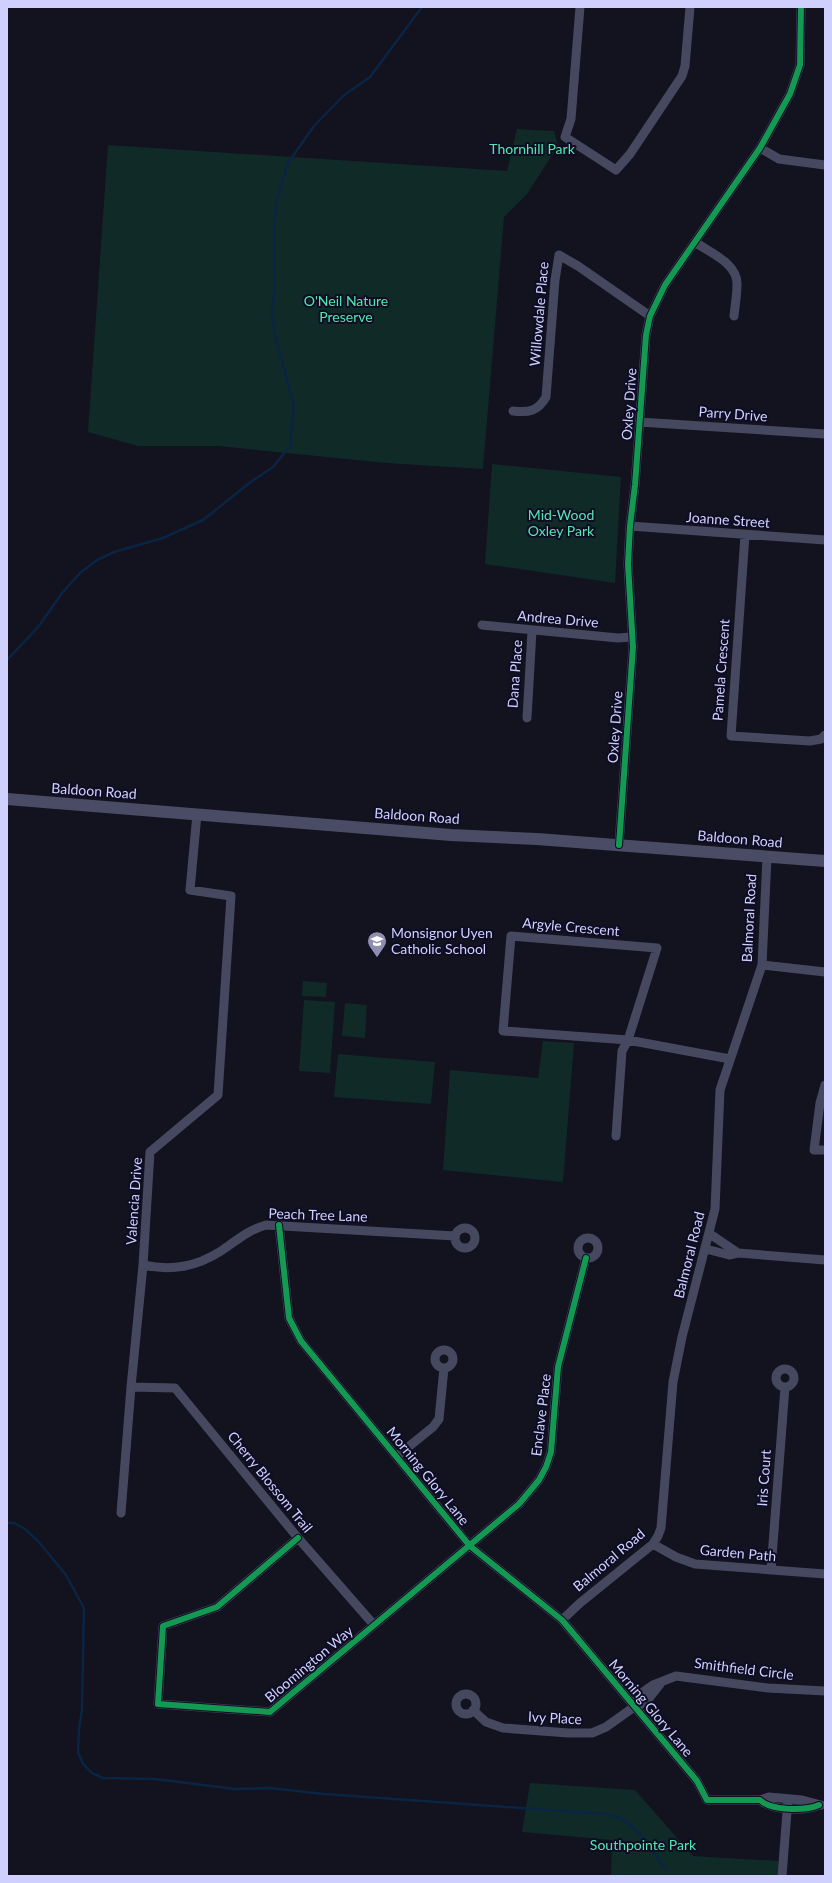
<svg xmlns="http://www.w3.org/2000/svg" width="832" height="1883" font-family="Lato,sans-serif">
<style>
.green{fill:#102a28}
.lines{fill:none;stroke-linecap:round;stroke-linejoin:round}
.stream{stroke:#0a2543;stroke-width:2.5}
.street{stroke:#464860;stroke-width:9}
.secondary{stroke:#4a4c66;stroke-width:12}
.cycleway-casing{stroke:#0e0d24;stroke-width:8}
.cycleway{stroke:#139951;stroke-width:6}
.labels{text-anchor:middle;stroke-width:4;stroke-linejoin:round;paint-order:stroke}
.park-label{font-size:14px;fill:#55e6b0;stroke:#0e0d24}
.street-label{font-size:14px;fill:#d0d0ff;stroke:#0e0d24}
.poi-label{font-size:14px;fill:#d0d0ff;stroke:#0e0d24;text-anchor:start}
</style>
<rect width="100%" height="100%" fill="#13121f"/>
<path class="green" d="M517,129L554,131L558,146L527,194L504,217L483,469L386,463L218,446H138L88,432L108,145L507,171Z
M492,464L621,477L615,583L485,564Z
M303,981L327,983L326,997L302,996Z
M304,1000L335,1002L330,1073L299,1071Z
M345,1003L367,1005L365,1038L342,1036Z
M543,1041L574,1043L563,1182L443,1170L450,1070L538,1078Z
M338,1054L435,1062L431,1104L334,1097Z
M530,1783L635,1790L693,1856L779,1861L777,1876H611L612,1840L522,1832Z"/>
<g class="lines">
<path class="stream" d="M7,660L39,626L62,593L81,572L97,560L114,552L163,538L203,520L252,481L273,467L290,446L294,406L276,340L272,314L275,288L274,228L277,199L288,163L314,126L343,96L370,77L422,7
M7,1523H14L25,1529L38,1541L66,1575L84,1608L82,1710L79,1728L78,1752L83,1764L92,1773L103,1778L155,1779L235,1789L270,1788L324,1794L605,1814C609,1815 613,1815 617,1817C635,1823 655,1854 666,1870"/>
<path class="street" d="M580,7L571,119L565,137L616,170L630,154L682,76L685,66L690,7
M760,148L779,159L825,165
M695,242C710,253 738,263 737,285C737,295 735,306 734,316
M513,411C529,413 538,411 546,397L555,280L559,255L578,266L650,316
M639,422L825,434
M630,526L825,540
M745,535L731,736L810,741L821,739L825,735
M482,625L618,638L631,637
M527,718L532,631
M619,845L633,647L628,564L630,526L635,485L646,335L650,316L665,285L760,148L790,94L800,65L801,7
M762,965L825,972
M825,1085L820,1103L814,1150H825
M616,1136L622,1051L628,1040L657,948L511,936L503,1031L628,1040L730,1059
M279,1225L289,1318L301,1341L470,1546L562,1620L697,1781L707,1800H760C771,1811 805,1811 819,1805
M455 1238a10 10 0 1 1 20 0a10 10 0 1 1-20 0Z
M710,1234L738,1253
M578 1248a10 10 0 1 1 20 0a10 10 0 1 1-20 0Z
M706,1249L729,1255L738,1253L825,1260
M143,1265C172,1271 196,1267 221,1251C236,1241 248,1230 266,1225L455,1236
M435 1359a9 9 0 1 1 18 0a9 9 0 1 1-18 0Z
M776 1378a9 9 0 1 1 18 0a9 9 0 1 1-18 0Z
M131,1387L175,1388L298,1538L374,1625
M397,1456L433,1427L439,1419L444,1368
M121,1513L131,1387L143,1265L150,1152L218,1095L231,896L190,890L197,814
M298,1538L217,1607L163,1626L158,1704L270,1712L519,1504L539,1480L546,1467L551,1452L558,1367L586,1258
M653,1544L676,1557L695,1564L825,1574
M771,1570L785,1387
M562,1620L580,1603L653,1544L658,1536L661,1528L673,1382L682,1337L715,1209L720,1090L762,965L767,857
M456 1704a10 10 0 1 1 20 0a10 10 0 1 1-20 0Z
M634,1707L639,1695L653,1685L676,1676L768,1688L825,1691
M473,1710L486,1722L503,1728L568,1733H592L606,1727L634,1707L646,1702L661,1683
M760,1800L769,1797L802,1800L821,1805
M782,1876L788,1799"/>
<path class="secondary" d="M7,799L451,835L537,839L825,861"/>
<g class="cycleway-casing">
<path id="cycleway" d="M619,845L633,647L628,564L630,526L635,485L646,335L650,316L665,285L760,148L790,94L800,65L801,7
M279,1225L289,1318L301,1341L470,1546L562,1620L697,1781L707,1800H760C771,1811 805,1811 819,1805
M298,1538L217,1607L163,1626L158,1704L270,1712L519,1504L539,1480L546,1467L551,1452L558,1367L586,1258"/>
</g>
<use href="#cycleway" class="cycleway"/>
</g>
<defs>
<g id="school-pin" transform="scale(1)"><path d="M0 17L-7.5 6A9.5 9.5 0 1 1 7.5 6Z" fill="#8e8eb1" stroke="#0e0d24"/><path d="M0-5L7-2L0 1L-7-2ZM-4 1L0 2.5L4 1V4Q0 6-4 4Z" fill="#fff"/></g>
</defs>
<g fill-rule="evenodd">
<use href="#school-pin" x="377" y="941"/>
</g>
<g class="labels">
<g class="park-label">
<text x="532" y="154">Thornhill Park</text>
<text x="346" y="306">O'Neil Nature<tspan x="346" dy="16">Preserve</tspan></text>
<text x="561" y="520">Mid-Wood<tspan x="561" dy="16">Oxley Park</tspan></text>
<text x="643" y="1850">Southpointe Park</text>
</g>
<g class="street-label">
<text transform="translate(539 314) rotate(-85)" y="5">Willowdale Place</text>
<text transform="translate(629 404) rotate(-86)" y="5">Oxley Drive</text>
<text transform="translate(733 414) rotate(4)" y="5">Parry Drive</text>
<text transform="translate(728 520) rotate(4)" y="5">Joanne Street</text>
<text transform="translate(558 619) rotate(5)" y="5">Andrea Drive</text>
<text transform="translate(721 670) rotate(-86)" y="5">Pamela Crescent</text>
<text transform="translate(515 674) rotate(-86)" y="5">Dana Place</text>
<text transform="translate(615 727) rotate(-86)" y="5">Oxley Drive</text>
<text transform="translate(94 791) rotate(4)" y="5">Baldoon Road</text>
<text transform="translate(417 816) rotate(4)" y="5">Baldoon Road</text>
<text transform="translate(740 839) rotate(5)" y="5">Baldoon Road</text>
<text transform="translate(749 918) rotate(-87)" y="5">Balmoral Road</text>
<text transform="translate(571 927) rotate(5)" y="5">Argyle Crescent</text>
<text transform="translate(134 1201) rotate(-86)" y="5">Valencia Drive</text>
<text transform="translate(318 1215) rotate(2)" y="5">Peach Tree Lane</text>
<text transform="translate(689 1255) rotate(-76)" y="5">Balmoral Road</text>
<text transform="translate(541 1415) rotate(-83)" y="5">Enclave Place</text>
<text transform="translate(428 1476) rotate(51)" y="5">Morning Glory Lane</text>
<text transform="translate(764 1478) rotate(-86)" y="5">Iris Court</text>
<text transform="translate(270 1482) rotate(51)" y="5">Cherry Blossom Trail</text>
<text transform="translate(738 1553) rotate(5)" y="5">Garden Path</text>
<text transform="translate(609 1560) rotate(-40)" y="5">Balmoral Road</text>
<text transform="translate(309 1664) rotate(-40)" y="5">Bloomington Way</text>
<text transform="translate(744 1669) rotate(7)" y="5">Smithfield Circle</text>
<text transform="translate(651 1708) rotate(50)" y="5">Morning Glory Lane</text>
<text transform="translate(555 1718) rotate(3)" y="5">Ivy Place</text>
</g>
<g class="poi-label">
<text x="391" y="938">Monsignor Uyen<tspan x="391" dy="16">Catholic School</tspan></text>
</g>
</g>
<rect width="832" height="1883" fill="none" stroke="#d0d0ff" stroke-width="16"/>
</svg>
